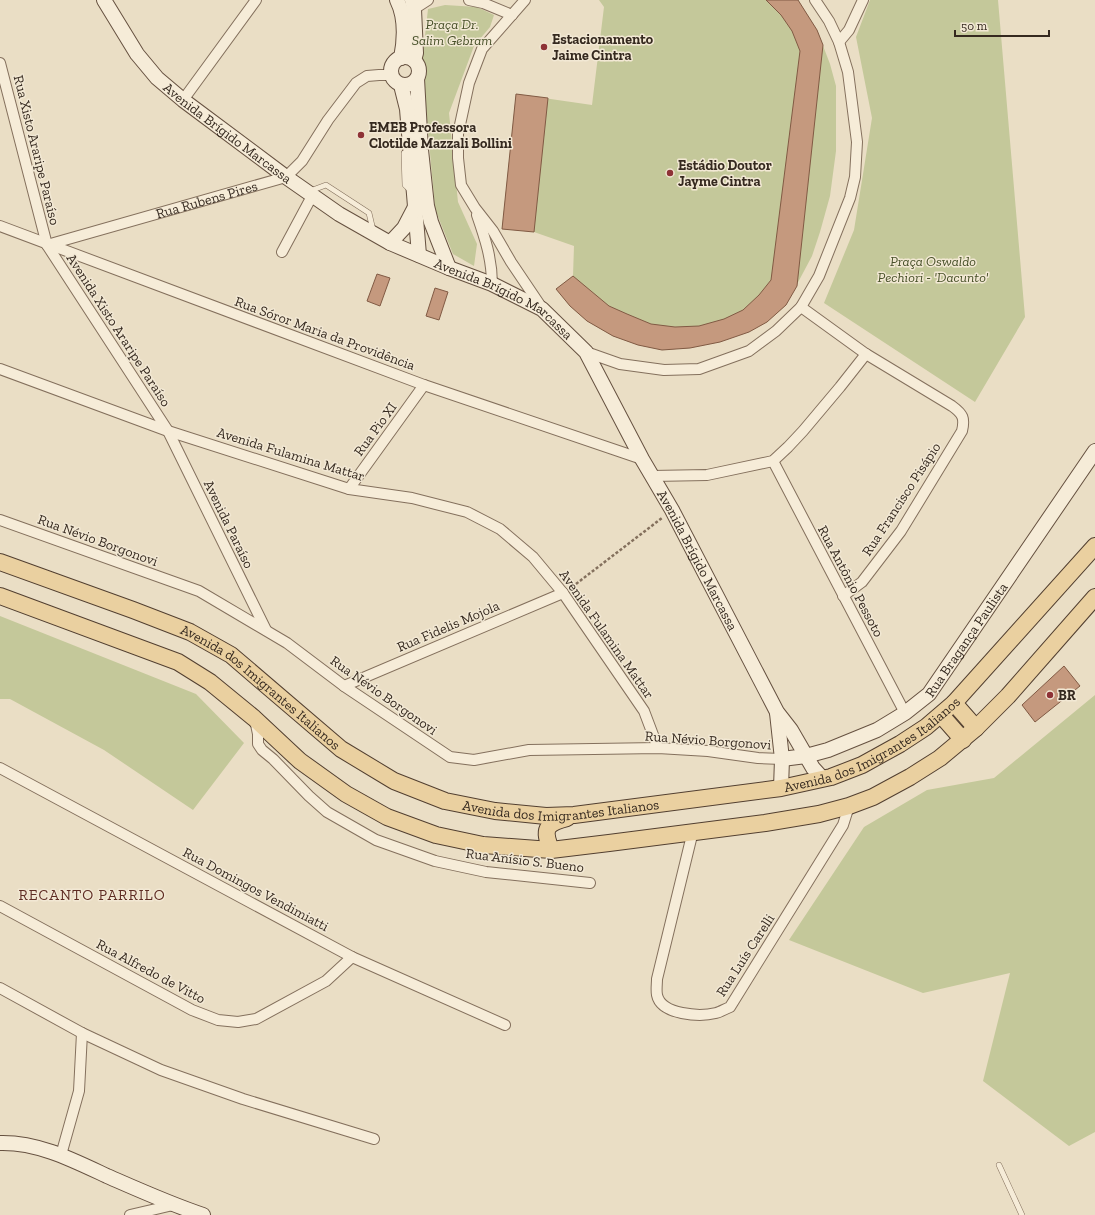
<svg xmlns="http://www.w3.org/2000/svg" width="1095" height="1215" font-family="'Zilla Slab',serif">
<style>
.green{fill:#c4c89a}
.building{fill:#c5997e;stroke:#815a44}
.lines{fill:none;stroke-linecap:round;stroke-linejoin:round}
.lane-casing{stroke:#84705d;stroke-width:6}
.street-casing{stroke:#84705d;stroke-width:12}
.secondary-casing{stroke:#665140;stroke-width:16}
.primary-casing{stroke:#523f30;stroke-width:18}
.path{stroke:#84705d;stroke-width:2.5;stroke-dasharray:3 2;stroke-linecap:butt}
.lane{stroke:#f6ecd8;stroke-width:5}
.street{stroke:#f6ecd8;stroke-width:10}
.secondary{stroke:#f6ecd8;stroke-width:14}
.primary{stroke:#ead0a0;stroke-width:16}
.poi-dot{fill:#8e3236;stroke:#f2e8d4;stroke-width:1.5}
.labels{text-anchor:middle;stroke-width:3;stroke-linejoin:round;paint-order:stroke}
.park-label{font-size:14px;font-style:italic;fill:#475028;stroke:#f2e8d4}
.poi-label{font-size:14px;font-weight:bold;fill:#35291f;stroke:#f2e8d4;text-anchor:start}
.street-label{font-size:14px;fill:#35291f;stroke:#f2e8d4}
.neighbourhood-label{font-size:15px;letter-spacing:1px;fill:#5e2c22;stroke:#f2e8d4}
</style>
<rect width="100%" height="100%" fill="#eadec5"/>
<path class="green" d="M599,0H798L817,30L830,64L836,86V151L830,196L820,232L812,256L786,305L767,322L720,342L690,348L662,350L638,345L613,336L587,321L570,306L556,289L573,276L574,246L534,232L502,229L516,94L592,105L604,7Z
M870,0H998L1025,317L975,402L824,303L854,230L872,118L856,37Z
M445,5L477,7L494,15L490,27L474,46L449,113L458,202L477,244L474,266L453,254L435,209L422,63L428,9Z
M0,616L196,694L244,743L193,810L104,750L10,699H0Z
M1095,695V1132L1069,1146L983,1081L1010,973L923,993L789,940L864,827L927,790L994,778Z"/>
<path class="building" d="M766,0H798L817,30L823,45L797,286L786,305L767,322L749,332L720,342L690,348L662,350L638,345L613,336L587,321L570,306L556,289L573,276L609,306L627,314L651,324L675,327L699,326L724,319L743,310L759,295L771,280L800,51L792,31L781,15Z
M516,94L548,98L534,232L502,229Z
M377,274L390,278L380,306L367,301Z
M435,288L448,292L439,320L426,316Z
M1064,666L1080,686L1035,722L1022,705Z"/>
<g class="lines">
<g class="lane-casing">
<path id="lane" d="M404,153L405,185L410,190
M310,191L326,185L369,213L373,230
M999,1165L1022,1215"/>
</g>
<g class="street-casing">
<g id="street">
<path d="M469,0L483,3L512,15"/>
<path d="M525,0L482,49L469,83L458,134V158L461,185L475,208L493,231L511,262L542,308"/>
<path d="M414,9L428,0"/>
<path d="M839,42L849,30L863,0"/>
<path d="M0,63L47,245L168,431L266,630"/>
<path d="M183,100L256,0"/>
<path d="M477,215C485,238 492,259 492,284"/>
<path d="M0,226L424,385L642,459"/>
<path id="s1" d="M47,245L286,177L302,161L328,120L356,83L367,76L379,75H392"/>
<path d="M282,252L312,196"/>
<path d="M801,307L866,354L952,406C963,414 965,418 962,431L901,531L862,582L843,596"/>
<path d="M586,352L620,364L664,370L699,369L749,351L776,331L801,307L819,276L850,198L855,177L857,142L848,72L839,42L829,21L815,0"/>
<path d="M0,369L168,431L349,489L412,498L467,512L500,529L533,557L563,593L644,711L658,748"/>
<path d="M773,461L905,713"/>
<path d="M652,476L707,475L773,461L788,447L803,431L840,387L866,354"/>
<path d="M349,489L424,385"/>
<path d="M0,520L199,591L287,643L344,686L450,757L474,760L529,750L658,748L708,751L758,758L782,759"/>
<path d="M344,686L563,593"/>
<path d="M255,720L258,734V744L262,750L273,759L309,796L327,812L376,840L435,861L486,872L590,883"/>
<path d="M0,768L352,957L505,1025"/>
<path d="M693,831L657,979C657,984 656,990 657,995C661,1015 700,1017 716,1013C720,1012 725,1009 730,1007L843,825L849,806"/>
<path d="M0,906L192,1010L218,1020L238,1022L256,1019L326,981L352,957"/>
<path d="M0,988L82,1033L161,1070L243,1099L374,1139"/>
<path d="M61,1155L79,1091L82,1033"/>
<path d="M130,1215L173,1205"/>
</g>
</g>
<g class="secondary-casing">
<g id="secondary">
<path id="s2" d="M104,0L137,54L157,78L183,100L286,177L339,214L390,243L449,268L492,284L542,309L586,352L642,459L672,510L777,712L791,730L813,768L823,779"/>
<path d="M397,0C406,18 405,38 401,58"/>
<path d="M412,0L414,9L416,53L414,60"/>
<circle cx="405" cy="71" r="14"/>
<path d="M417,79L421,150L427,206L431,222L449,268"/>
<path d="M401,85L407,109L419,255"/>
<path d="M390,243L404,228L415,207"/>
<path d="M777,713L782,759L781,788"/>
<path id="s3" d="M782,759L806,756L828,750L877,730L905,713L929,694L1095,451"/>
<path d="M0,1143C38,1142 73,1160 107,1176C139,1190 170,1204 203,1215"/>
</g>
</g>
<g class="primary-casing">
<g id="primary">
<path id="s4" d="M0,562L133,610L190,632L231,655L341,749L394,781L445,801L495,811L546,816L574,815L781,788L831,777L862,765L900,744L926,727L954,703L1095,546"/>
<path d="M0,596L178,662L210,682L254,718L300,761L346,794L387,817L436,835L483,845L551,850L609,843L765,823L819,814L849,806L873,797L910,777L940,758L976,728L1008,696L1095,597"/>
<path d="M954,703L976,728"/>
<path d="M941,715L963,740"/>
<path d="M551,850C543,829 545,824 567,818"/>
</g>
</g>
<path class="path" d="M572,587L662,518"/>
<use href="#lane" class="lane"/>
<use href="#street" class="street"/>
<use href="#secondary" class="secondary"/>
<use href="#primary" class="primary"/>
</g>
<g class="poi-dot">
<circle cx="544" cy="47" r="4"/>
<circle cx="361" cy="135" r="4"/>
<circle cx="670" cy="173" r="4"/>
<circle cx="1050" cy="695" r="4"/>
</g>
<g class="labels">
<g class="park-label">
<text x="452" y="29">Praça Dr.<tspan x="452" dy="16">Salim Gebram</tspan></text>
<text x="933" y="266">Praça Oswaldo<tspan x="933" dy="16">Pechiori - 'Dacunto'</tspan></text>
</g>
<g class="poi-label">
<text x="552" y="44">Estacionamento<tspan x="552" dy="16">Jaime Cintra</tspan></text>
<text x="369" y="132">EMEB Professora<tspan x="369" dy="16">Clotilde Mazzali Bollini</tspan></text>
<text x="678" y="170">Estádio Doutor<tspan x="678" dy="16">Jayme Cintra</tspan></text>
<text x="1058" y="700">BR</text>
</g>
<g class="street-label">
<text dy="5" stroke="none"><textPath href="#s2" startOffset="184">Avenida Brígido Marcassa</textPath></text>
<text transform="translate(37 150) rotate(76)" y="5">Rua Xisto Araripe Paraíso</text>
<text dy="5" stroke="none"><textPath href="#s1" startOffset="166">Rua Rubens Pires</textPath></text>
<text dy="5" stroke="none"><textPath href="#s2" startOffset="508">Avenida Brígido Marcassa</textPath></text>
<text transform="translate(119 330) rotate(57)" y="5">Avenida Xisto Araripe Paraíso</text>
<text transform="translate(325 333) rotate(20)" y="5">Rua Sóror Maria da Providência</text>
<text transform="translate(375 429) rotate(-54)" y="5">Rua Pio XI</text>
<text transform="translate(291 454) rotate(17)" y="5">Avenida Fulamina Mattar</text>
<text transform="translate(901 499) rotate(-57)" y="5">Rua Francisco Pisápio</text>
<text transform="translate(229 524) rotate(64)" y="5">Avenida Paraíso</text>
<text transform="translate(98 540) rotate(20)" y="5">Rua Névio Borgonovi</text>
<text dy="5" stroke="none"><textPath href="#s2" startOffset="844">Avenida Brígido Marcassa</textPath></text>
<text transform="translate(851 581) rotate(62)" y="5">Rua Antônio Pessoto</text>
<text transform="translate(448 626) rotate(-23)" y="5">Rua Fidelis Mojola</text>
<text transform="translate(607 634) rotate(55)" y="5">Avenida Fulamina Mattar</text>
<text dy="5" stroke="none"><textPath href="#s3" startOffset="229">Rua Bragança Paulista</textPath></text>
<text dy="5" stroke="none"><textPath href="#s4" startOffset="292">Avenida dos Imigrantes Italianos</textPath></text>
<text transform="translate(384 695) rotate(35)" y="5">Rua Névio Borgonovi</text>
<text transform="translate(708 740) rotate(4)" y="5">Rua Névio Borgonovi</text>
<text dy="5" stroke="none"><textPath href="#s4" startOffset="952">Avenida dos Imigrantes Italianos</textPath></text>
<text dy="5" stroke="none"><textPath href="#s4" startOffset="628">Avenida dos Imigrantes Italianos</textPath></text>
<text transform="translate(525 860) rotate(7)" y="5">Rua Anísio S. Bueno</text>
<text transform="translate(256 889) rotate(28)" y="5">Rua Domingos Vendimiatti</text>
<text transform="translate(745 955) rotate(-57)" y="5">Rua Luís Carelli</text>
<text transform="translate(151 971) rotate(28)" y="5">Rua Alfredo de Vitto</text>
</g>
<g class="neighbourhood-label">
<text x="92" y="900">RECANTO PARRILO</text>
</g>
</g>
<path d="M955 30v6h94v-6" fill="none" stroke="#35291f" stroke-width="2"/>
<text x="961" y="30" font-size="12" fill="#35291f" stroke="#f2e8d4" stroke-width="3" paint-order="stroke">50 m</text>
</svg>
